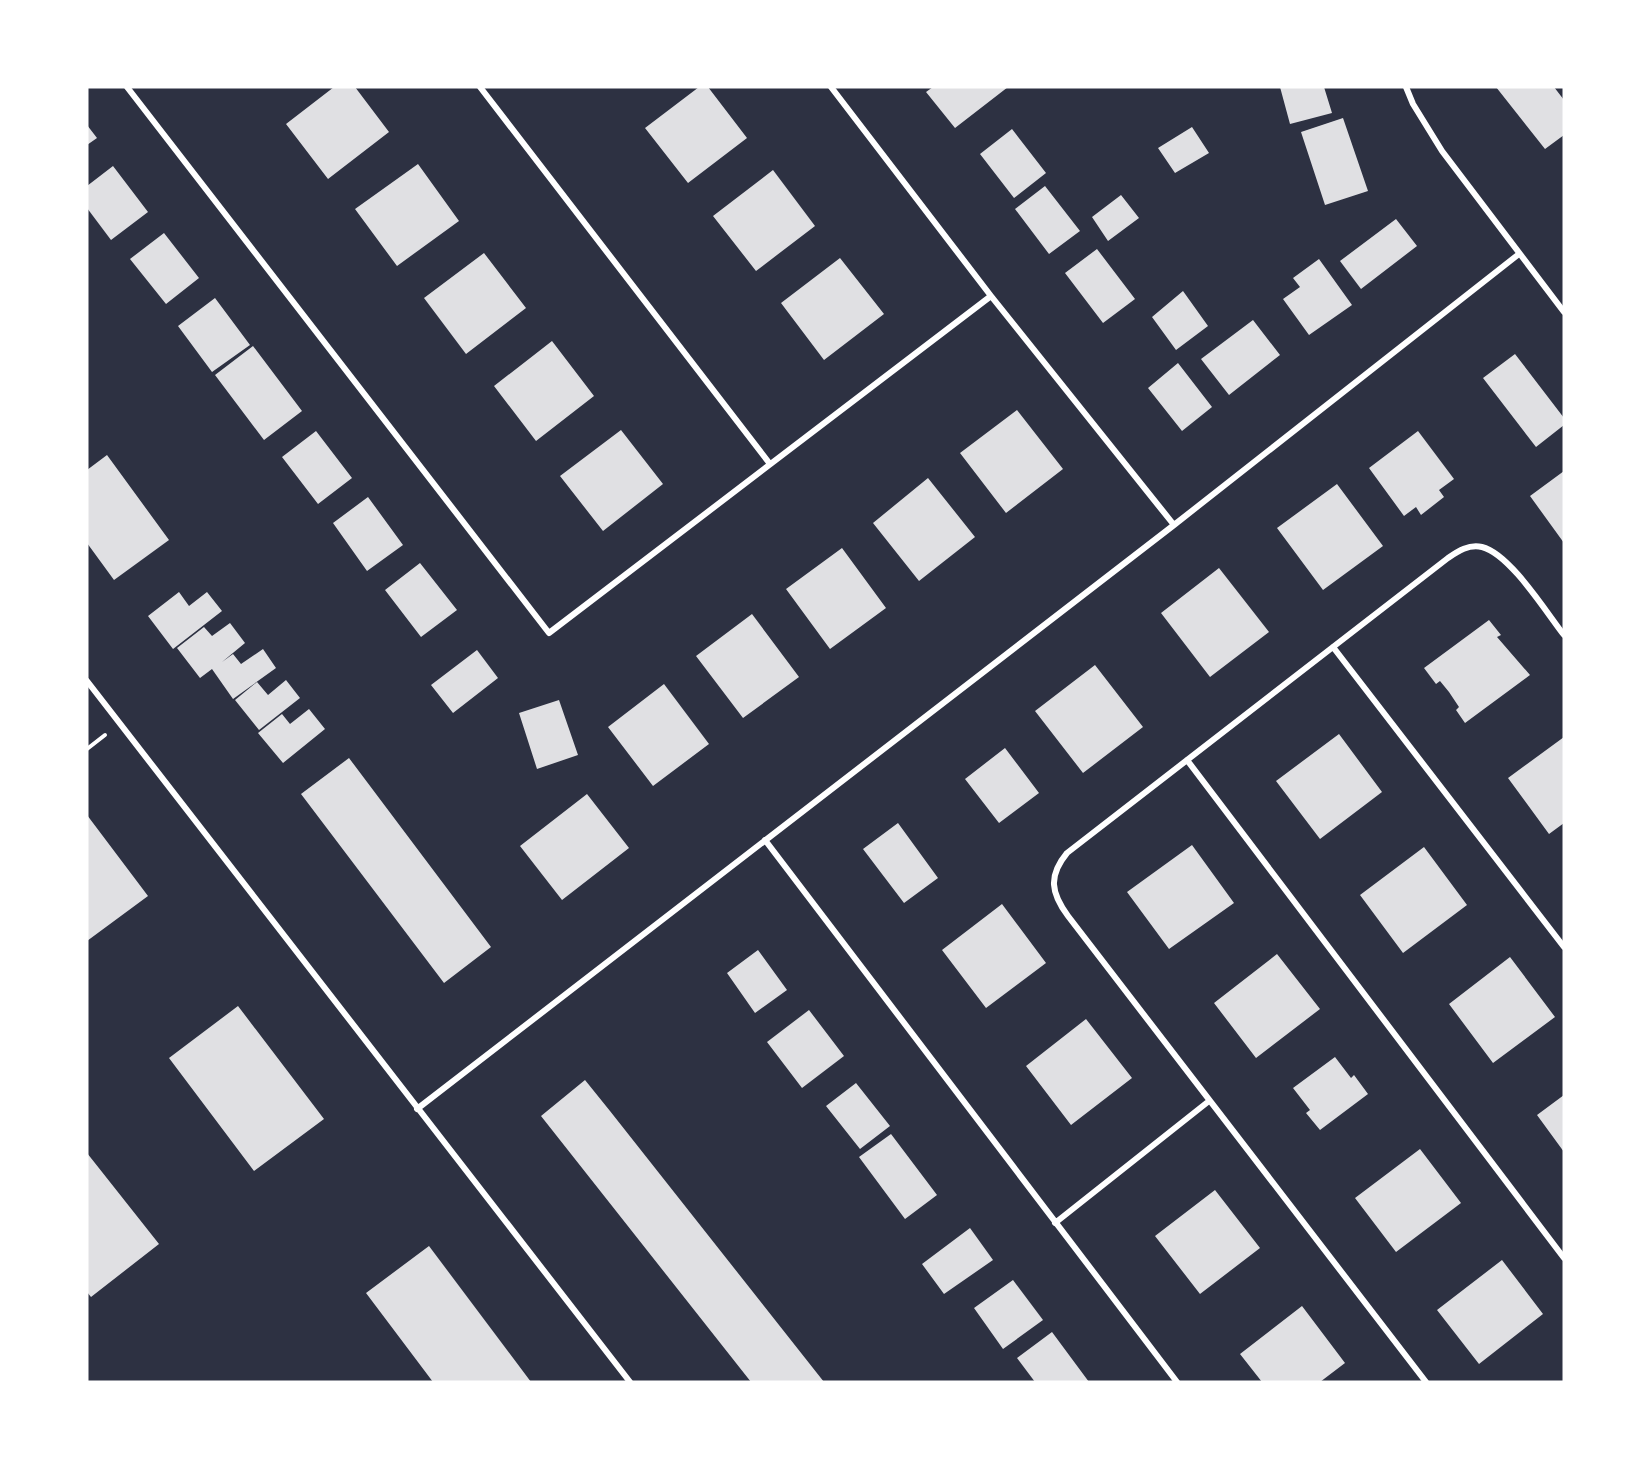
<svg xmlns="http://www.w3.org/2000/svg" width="1651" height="1469" font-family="Manrope,sans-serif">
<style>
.building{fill:#e0e0e3}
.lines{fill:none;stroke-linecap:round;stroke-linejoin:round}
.path{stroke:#fff;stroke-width:4}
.minor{stroke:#fff;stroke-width:6}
</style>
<rect width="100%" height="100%" fill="#2d3142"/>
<path class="building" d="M334,87H355L389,132L328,179L286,124Z
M699,87H708L747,138L688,183L645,128Z
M933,87H1008L955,128L926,92Z
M1280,87H1324L1332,113L1290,124Z
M1496,87H1554L1564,100V135L1545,149Z
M1343,118L1368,191L1325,205L1301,132Z
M87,125L97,138L87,145Z
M1192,127L1209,153L1175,173L1158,148Z
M1012,129L1046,173L1014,198L980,154Z
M418,164L459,221L397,266L355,209Z
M113,166L148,212L111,240L87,208V186Z
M773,170L815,226L756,271L713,216Z
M1045,186L1080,231L1049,254L1015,209Z
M1121,195L1139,218L1108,241L1092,217Z
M1396,219L1417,246L1361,289L1340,261Z
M164,233L199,278L166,304L130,259Z
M1097,249L1135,299L1103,323L1065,273Z
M484,253L526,308L466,354L424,298Z
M840,258L884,314L824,360L781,303Z
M1319,259L1352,305L1309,335L1283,299L1300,287L1293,278Z
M1183,291L1208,326L1176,350L1152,317Z
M215,298L250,345L212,372L178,326Z
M1253,320L1280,355L1229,395L1201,359Z
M552,341L594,396L536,441L494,386Z
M253,346L302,411L264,440L215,375Z
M1515,354L1564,418V425L1536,447L1483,378Z
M1178,363L1212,407L1182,431L1148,388Z
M1017,410L1063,469L1006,513L960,453Z
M621,430L663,484L603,531L560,476Z
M316,431L352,478L318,504L282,457Z
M1418,431L1454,479L1439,490L1444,497L1421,515L1416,507L1404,516L1369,468Z
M107,455L169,540L114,580L87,543V470Z
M1564,471V543L1530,496Z
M928,478L975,537L919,581L873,523Z
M1337,484L1383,546L1323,590L1277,528Z
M368,497L403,545L367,571L333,523Z
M842,548L886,608L830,649L786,589Z
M420,563L457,610L421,637L385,590Z
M1219,568L1269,632L1210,677L1161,613Z
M179,592L189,606L207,592L222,611L173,649L148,616Z
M752,614L799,677L743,718L696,656Z
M1489,620L1501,635L1497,637L1530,675L1465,723L1456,710L1459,707L1449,692L1440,681L1436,684L1424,668Z
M230,623L245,643L222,662L233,654L241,664L263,649L276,668L233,699L212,669L200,678L177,648L204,627L212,636Z
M477,650L498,678L453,713L431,685Z
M1095,665L1143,727L1083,773L1035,711Z
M286,680L300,698L259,730L235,700L257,682L268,695Z
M664,684L709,744L653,786L608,727Z
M559,700L578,755L537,769L519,713Z
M309,709L325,729L283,763L258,733L282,714L290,724Z
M1339,734L1382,792L1320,839L1276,781Z
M1564,737V823L1549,834L1508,778Z
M1005,748L1039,793L999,823L965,779Z
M349,758L491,947L444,983L301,794Z
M587,794L629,848L562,900L520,846Z
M87,815L148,896L87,941Z
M898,823L938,878L904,903L863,849Z
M1192,845L1234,903L1169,949L1127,892Z
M1424,847L1467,905L1403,953L1360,895Z
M1002,904L1046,963L986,1008L942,950Z
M758,950L787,990L755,1013L727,973Z
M1277,954L1320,1009L1256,1058L1214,1003Z
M1510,957L1555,1017L1493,1063L1449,1004Z
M238,1006L324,1119L254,1171L169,1058Z
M809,1010L844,1056L802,1088L767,1042Z
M1086,1019L1132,1078L1071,1125L1026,1066Z
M1335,1057L1351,1078L1354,1075L1368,1094L1320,1130L1306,1113L1310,1110L1293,1088Z
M585,1080L610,1111L824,1382H751L541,1116Z
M856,1083L890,1126L860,1149L826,1106Z
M1564,1095V1152L1537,1115Z
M891,1134L937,1195L905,1219L859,1157Z
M1420,1149L1461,1203L1396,1252L1355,1198Z
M87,1153L159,1244L91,1297L87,1292Z
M1215,1190L1260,1248L1200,1294L1155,1236Z
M970,1228L993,1260L944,1294L922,1264Z
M429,1246L531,1382H433L366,1293Z
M1502,1260L1543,1314L1479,1364L1437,1310Z
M1013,1280L1043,1320L1003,1349L974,1308Z
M1302,1306L1345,1363L1320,1382H1262L1240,1354Z
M1052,1332L1089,1382H1035L1017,1358Z"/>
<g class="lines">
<path class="path" d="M87,749L105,735"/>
<path class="minor" d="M127,87L549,633L991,296
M480,87L770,464
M831,87L991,296L1174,525
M1406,87L1413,104L1442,151L1564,312
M1333,647L1564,947
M87,681L630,1382
M1187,760L1564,1258
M765,840L1177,1382
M417,1109L1174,525L1519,254
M1055,1223L1209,1101
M1426,1382L1068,916C1051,893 1048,876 1067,853L1448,558C1458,551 1469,544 1482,547C1510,554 1546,612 1564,635"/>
</g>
<rect width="1651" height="1469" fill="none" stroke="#ffffff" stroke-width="177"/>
</svg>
